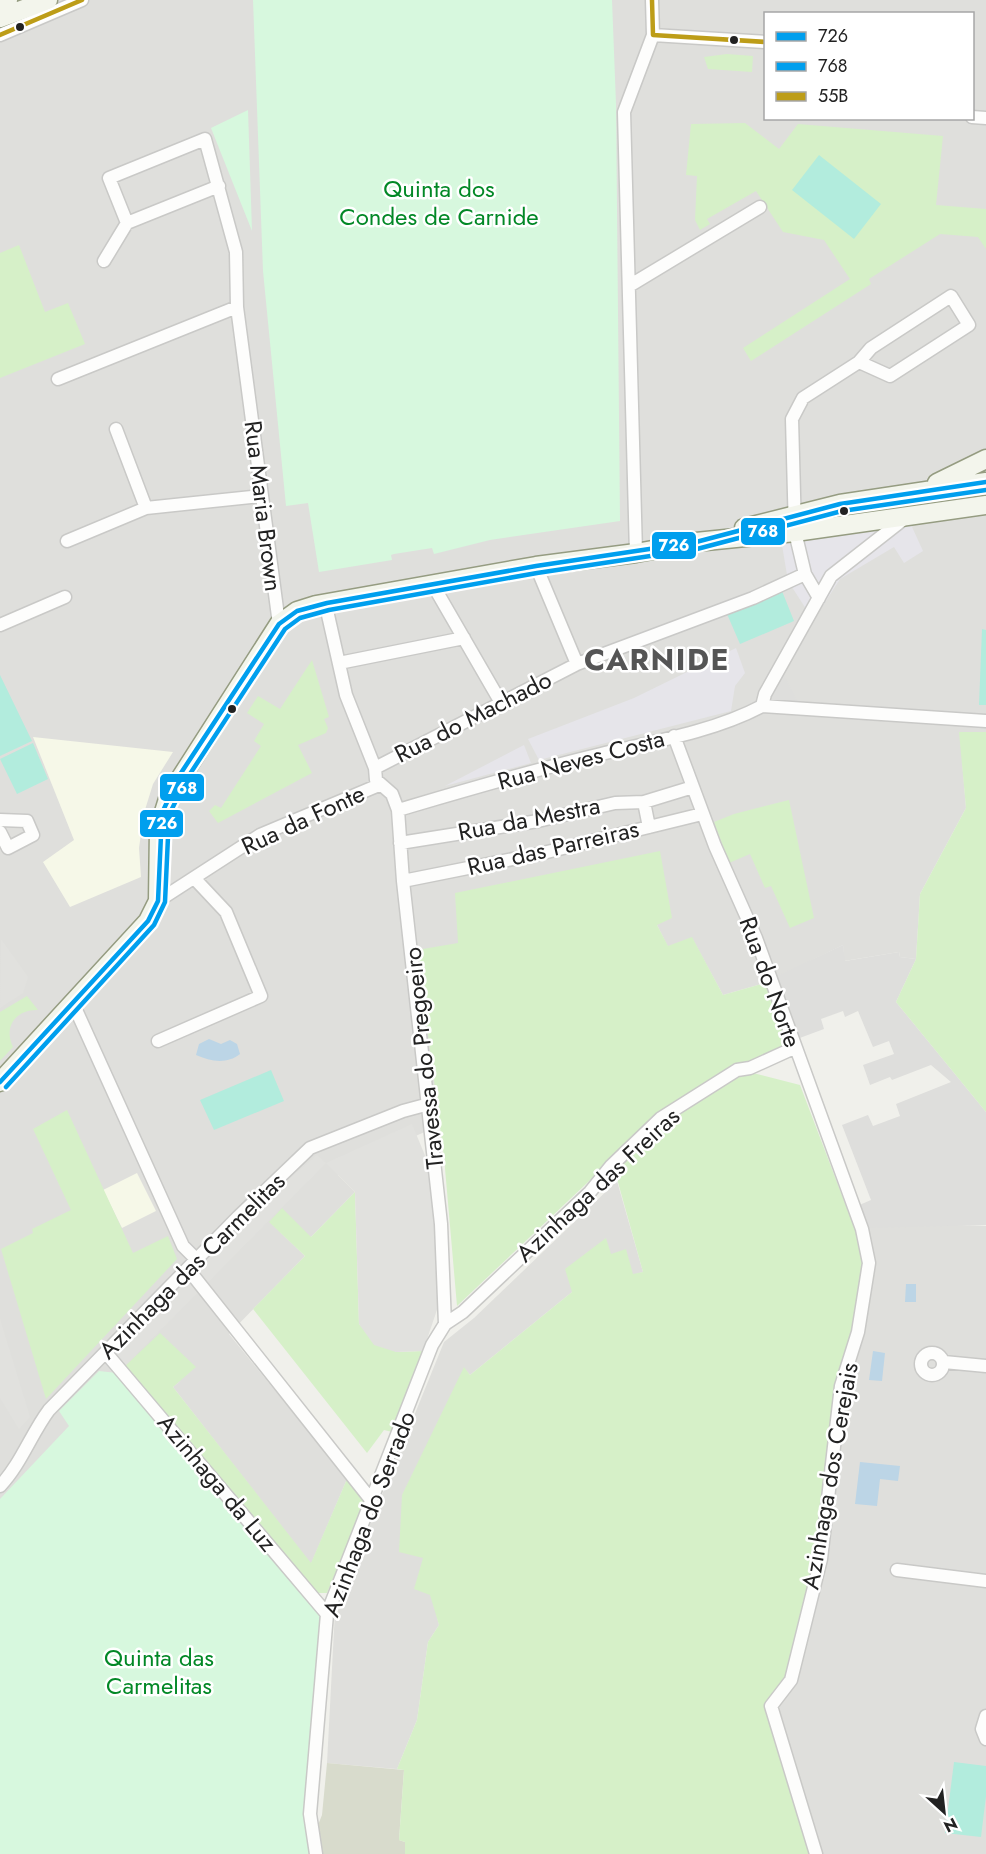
<svg xmlns="http://www.w3.org/2000/svg" width="986" height="1854" font-family="Jost,sans-serif">
<style>
.residential{fill:#dfdfdc;fill-rule:evenodd}
.education{fill:#f6f8e8}
.religious{fill:#dededc}
.construction{fill:#d8dbcc}
.grass{fill:#d6f0c8}
.park{fill:#d7f8de}
.pitch{fill:#b2ecdd}
.parking{fill:#e1e1de}
.plaza{fill:#e6e5ea}
.water{fill:#bcd5e6}
.lines{fill:none;stroke-linecap:round;stroke-linejoin:round}
.minor-casing{stroke:#c9c9c7;stroke-width:15}
.secondary-casing{stroke:#959c81;stroke-width:21}
.minor{stroke:#fdfdfc;stroke-width:12}
.secondary{stroke:#f3f5ec;stroke-width:18}
.bus-1-casing{stroke:#fff;stroke-width:9}
.bus-2-casing{stroke:#fff;stroke-width:9}
.bus-3-casing{stroke:#fff;stroke-width:9}
.bus-1{stroke:#009fee;stroke-width:4.5}
.bus-2{stroke:#009fee;stroke-width:4.5}
.bus-3{stroke:#bd9d18;stroke-width:4.5}
.bus-dot{fill:#222;stroke:#fff;stroke-width:2}
.labels{text-anchor:middle;stroke-width:5;stroke-linejoin:round;paint-order:stroke}
.park-label{font-size:24px;fill:#028826;stroke:#fff}
.street-label{font-size:24px;fill:#222;stroke:#fff}
.district-label{font-size:30px;font-weight:bold;letter-spacing:1.5px;fill:#555;stroke:#fff}
.line-badge{stroke:#fff;stroke-width:2}
.badge-label{font-size:16px;text-anchor:middle;font-weight:bold;fill:#fff}
</style>
<rect width="100%" height="100%" fill="#f0f0eb"/>
<path class="residential" d="M36,0H986V752L962,760L966,808L920,894L916,959L900,957L899,952L844,961L843,945L765,983L723,995L692,938L668,947L657,925L662,862L452,1120L347,1166L338,1175L355,1192L311,1237L280,1232L305,1256L229,1334L347,1479L311,1564L173,1387L182,1380L0,1512V15ZM766,14H972V118H766Z
M617,1181L643,1272L572,1292L470,1375L464,1368L423,1558L439,1625L428,1642L417,1720L397,1769L327,1763L335,1611L444,1342L474,1318Z
M839,1221L986,1226V1854H803L758,1709Z"/>
<path class="education" d="M33,737L173,752L153,784L144,813L139,848L141,877L70,907L43,862L74,840Z
M137,1173L156,1211L122,1228L103,1190Z"/>
<path class="religious" d="M783,674L798,703L766,701Z
M843,945L845,961L899,952L900,957L916,959L896,1002L986,1112V1225L867,1228L857,1206L871,1200L842,1125L868,1115L873,1126L900,1116L896,1104L951,1082L931,1065L892,1080L890,1077L870,1085L863,1065L894,1054L889,1041L873,1047L858,1011L845,1017L843,1011L821,1019L824,1029L797,1039L777,976Z"/>
<path class="construction" d="M327,1763L404,1770L399,1840L405,1842V1854H323L318,1825L322,1815Z"/>
<path class="grass" d="M727,54L753,56L752,72L708,69L704,57Z
M745,123L779,149L798,124L943,136L936,205L986,209V249L978,237L940,234L869,279L871,284L751,361L743,348L850,279L824,240L783,232L756,191L707,219L710,224L700,230L695,220L697,176L686,175L691,124Z
M19,245L45,312L68,303L85,344L0,378V253Z
M312,660L329,717L324,719L328,728L326,733L298,745L312,773L218,823L209,811L215,805L221,808L261,746L254,741L264,724L247,713L258,696L280,709Z
M959,732H986V1112L896,1002L916,959L920,894L966,808Z
M789,800L814,918L790,928L771,886L765,888L750,854L729,863L714,822L734,814Z
M660,851L672,918L657,925L668,946L692,937L723,995L765,983L789,1043L749,1062L659,1115L457,1306L444,1157L417,950L458,943L455,893Z
M27,996L38,1010C16,1009 3,1027 13,1047L0,1061V1012Z
M749,1072L800,1085L867,1261L813,1570L786,1675L765,1706L811,1854H405V1842L399,1840L404,1770L397,1769L417,1720L428,1642L439,1625L430,1595L414,1589L423,1558L399,1552L402,1495L464,1367L470,1375L572,1292L565,1269L606,1238L611,1254L626,1249L633,1274L643,1272L614,1168L664,1119L730,1077Z
M67,1110L133,1253L168,1236L177,1259L46,1399L1,1249L33,1233L32,1229L71,1210L33,1129Z
M355,1192L359,1324L396,1352L423,1351L392,1432L384,1430L367,1453L253,1309L305,1256L269,1222L282,1208L311,1237Z
M160,1333L196,1367L173,1387L311,1563L347,1479L365,1502L327,1593H314L125,1366Z"/>
<path class="park" d="M253,0H612L616,104L620,521L490,540L434,554L432,548L394,554L391,555L392,560L319,572L308,503L286,506L263,271Z
M248,110L252,231L211,128Z
M99,1371L117,1373L323,1620L310,1854H0V1499L69,1426L59,1411Z"/>
<path class="pitch" d="M819,155L881,204L854,239L792,190Z
M782,591L794,621L740,644L727,614Z
M982,629L986,630V705H979Z
M0,675L32,741L0,756Z
M33,743L48,779L17,794L0,759Z
M271,1070L284,1101L214,1130L200,1100Z
M954,1762L986,1766V1796L981,1837L945,1833Z"/>
<path class="parking" d="M1,939L28,977L23,993L0,1008Z
M412,1124L431,1170L439,1304L423,1351L396,1352L374,1345L359,1324L355,1192L326,1163L125,1366L119,1354L121,1345L242,1220L317,1155L326,1163Z
M0,1319L30,1417L19,1429L0,1398Z"/>
<path class="plaza" d="M907,516L923,551L904,563L894,547L840,579L815,618L810,615L788,581L780,533Z
M736,648L745,673L735,686L731,711L539,760L528,739L634,698Z
M524,745L531,763L445,786Z"/>
<path class="water" d="M209,1039L221,1044L230,1040L237,1044L240,1054C226,1065 210,1061 196,1055L199,1044Z
M906,1284H916V1302H905Z
M873,1351L885,1353L882,1381L869,1380Z
M860,1462L900,1466L898,1481L880,1479L877,1506L855,1504Z"/>
<g class="lines">
<g class="minor-casing">
<path id="minor" d="M0,35L82,0
M653,35L766,42
M972,117L986,118
M219,186L127,223L109,178L205,139L236,252L237,307L279,624
M104,261L127,223
M629,286L760,207
M58,379L237,307
M116,429L146,508L260,496
M67,541L146,508
M636,553L624,112L653,35L652,0
M536,566L577,664
M433,585L500,701
M819,598L805,574L795,532L792,419L803,398L859,362L871,348L951,296L969,325L890,376L859,362
M328,615L346,695L375,768L376,780L392,794L398,810L403,881L441,1224L445,1324
M0,625L65,597
M339,663L464,638
M762,706L765,694L831,576L905,518
M762,706L986,721
M674,736L715,846L756,938L862,1229L869,1263L858,1332L841,1386L821,1559L791,1680L771,1706L816,1854
M375,768L577,664L753,598L805,574
M644,802L649,827
M398,810C466,790 533,770 601,754C653,742 715,731 762,706
M0,820L27,821L33,835L8,848L0,832
M400,843L538,821L615,803L644,802L693,787
M403,881L543,853L702,814
M158,901L260,835L379,785
M72,1001L183,1246L197,1260
M158,1041L261,996L226,912L195,879
M188,1269L372,1501
M921 1364a11 11 0 1 1 22 0a11 11 0 1 1-22 0Z
M106,1353L327,1614
M944,1362L986,1366
M0,1486C21,1464 31,1434 49,1410L238,1217L310,1148L403,1111L429,1104
M897,1570L986,1581
M986,1716L982,1729L986,1739
M316,1854L310,1814L327,1614L432,1345L445,1324L463,1312L590,1192L611,1166L661,1118L737,1070L750,1068L794,1048"/>
</g>
<g class="secondary-casing">
<path id="secondary" d="M0,3L8,0
M0,18L48,0
M937,483L986,459
M744,528L840,504L986,482
M0,1082L148,921L158,901L159,828L169,796L279,624L297,611L316,605L536,566L636,553L696,542L795,532L986,505"/>
</g>
<use href="#minor" class="minor"/>
<use href="#secondary" class="secondary"/>
<g class="bus-1-casing">
<path id="bus-1" d="M0,1082L148,921L158,901L162,813L179,776L279,624L297,611L327,603L536,566L696,542L840,504L986,482"/>
</g>
<g class="bus-2-casing">
<path id="bus-2" d="M6,1087L154,925L165,902L169,815L186,780L285,629L300,618L329,610L537,573L697,549L842,511L986,490"/>
</g>
<g class="bus-3-casing">
<path id="bus-3" d="M652,0L653,35L766,42
M0,35L82,0"/>
</g>
<use href="#bus-1" class="bus-1"/>
<use href="#bus-2" class="bus-2"/>
<use href="#bus-3" class="bus-3"/>
</g>
<g class="bus-dot">
<circle cx="20" cy="27" r="5"/>
<circle cx="734" cy="40" r="5"/>
<circle cx="844" cy="511" r="5"/>
<circle cx="232" cy="709" r="5"/>
</g>
<g class="labels">
<g class="park-label">
<text x="439" y="197">Quinta dos<tspan x="439" dy="28">Condes de Carnide</tspan></text>
<text x="159" y="1666">Quinta das<tspan x="159" dy="28">Carmelitas</tspan></text>
</g>
<g class="street-label">
<text transform="translate(263 506) rotate(83)" y="8">Rua Maria Brown</text>
<text transform="translate(473 717) rotate(-27)" y="8">Rua do Machado</text>
<text transform="translate(581 760) rotate(-15)" y="8">Rua Neves Costa</text>
<text transform="translate(529 819) rotate(-11)" y="8">Rua da Mestra</text>
<text transform="translate(303 820) rotate(-25)" y="8">Rua da Fonte</text>
<text transform="translate(553 848) rotate(-13)" y="8">Rua das Parreiras</text>
<text transform="translate(770 982) rotate(70)" y="8">Rua do Norte</text>
<text transform="translate(424 1058) rotate(-96)" y="8">Travessa do Pregoeiro</text>
<text transform="translate(598 1185) rotate(-43)" y="8">Azinhaga das Freiras</text>
<text transform="translate(192 1266) rotate(-45)" y="8">Azinhaga das Carmelitas</text>
<text transform="translate(830 1476) rotate(-80)" y="8">Azinhaga dos Cerejais</text>
<text transform="translate(217 1483) rotate(50)" y="8">Azinhaga da Luz</text>
<text transform="translate(369 1514) rotate(-69)" y="8">Azinhaga do Serrado</text>
</g>
<g class="district-label">
<text x="657" y="670">CARNIDE</text>
</g>
</g>
<g class="line-badge">
<rect x="740" y="517" width="46" height="29" rx="6" fill="#009fee"/>
<rect x="651" y="531" width="46" height="29" rx="6" fill="#009fee"/>
<rect x="159" y="773" width="46" height="29" rx="6" fill="#009fee"/>
<rect x="139" y="809" width="45" height="29" rx="6" fill="#009fee"/>
</g>
<g class="badge-label">
<text x="763" y="537">768</text>
<text x="674" y="551">726</text>
<text x="182" y="794">768</text>
<text x="162" y="829">726</text>
</g>
<rect x="764" y="12" width="210" height="108" fill="#ffffff" stroke="#a7a7a7" stroke-width="1.5"/>
<rect x="776" y="32" width="30" height="9" fill="#009fee" stroke="#a7a7a7" stroke-width="1.5"/>
<text x="818" y="42" font-size="18" fill="#222222">726</text>
<rect x="776" y="62" width="30" height="9" fill="#009fee" stroke="#a7a7a7" stroke-width="1.5"/>
<text x="818" y="72" font-size="18" fill="#222222">768</text>
<rect x="776" y="92" width="30" height="9" fill="#bd9d18" stroke="#a7a7a7" stroke-width="1.5"/>
<text x="818" y="102" font-size="18" fill="#222222">55B</text>
<g transform="translate(944 1812) rotate(153)" stroke="#ffffff" stroke-width="4.5" paint-order="stroke">
<path d="M0-4.5L10 22L0 15L-10 22Z" fill="#222222"/>
<text y="-9" font-size="16" font-weight="bold" text-anchor="middle" fill="#222222">N</text>
</g>
</svg>
